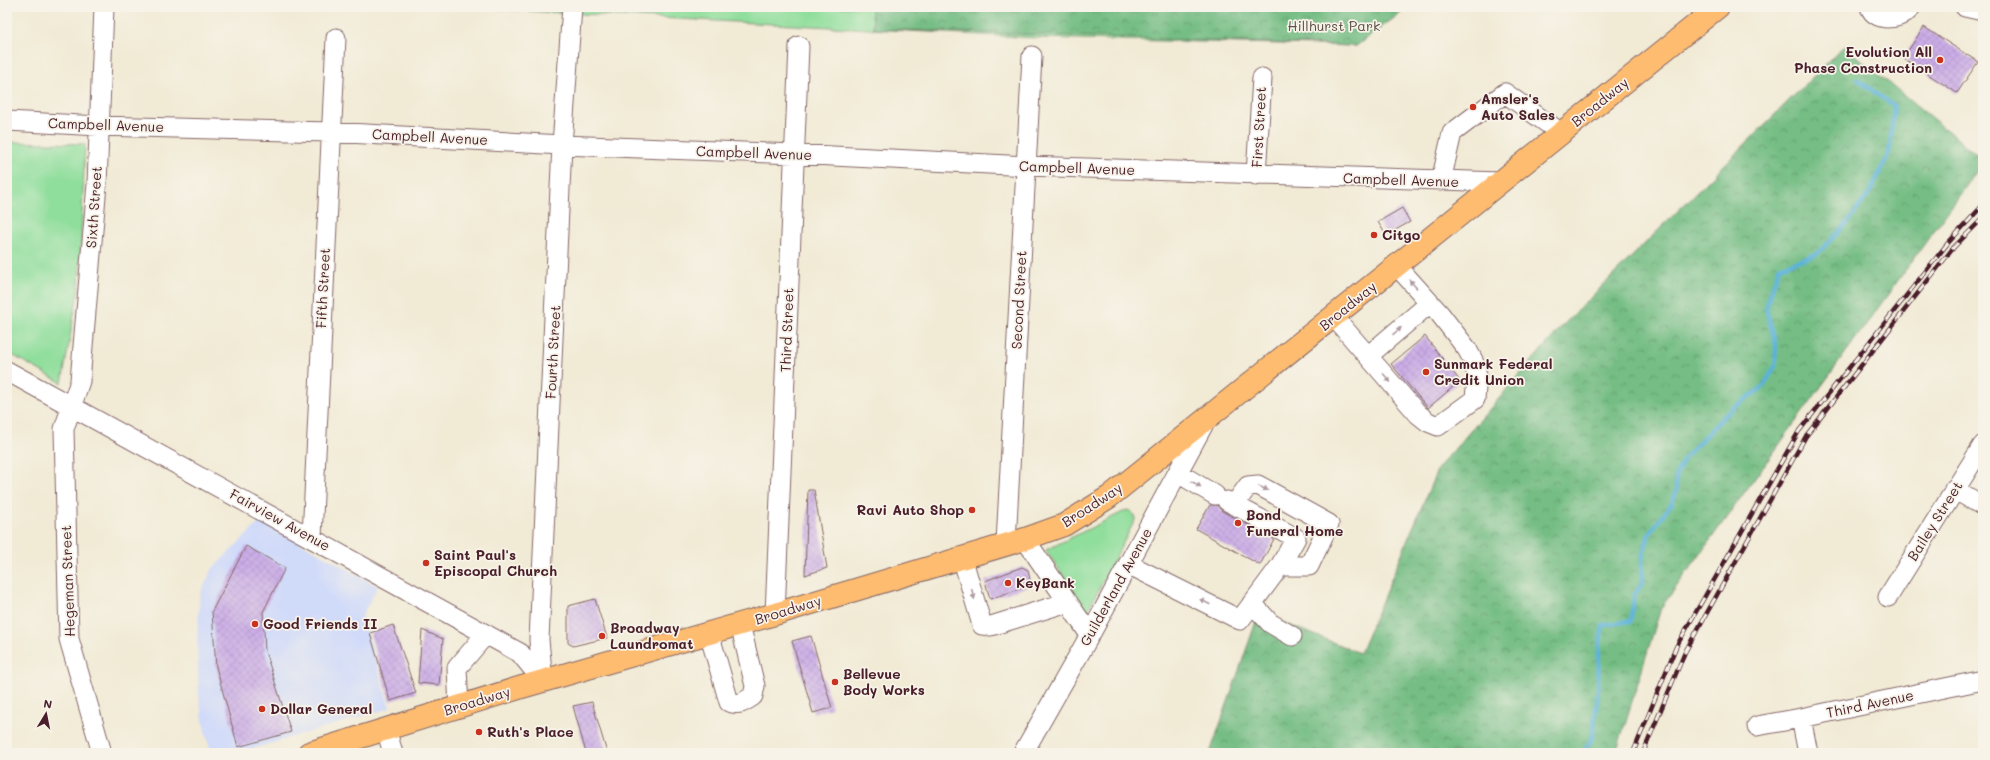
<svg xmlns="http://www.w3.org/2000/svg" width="1990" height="760" font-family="Mali,sans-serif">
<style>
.built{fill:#d0daf9}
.green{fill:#90de9c;stroke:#6d7e64}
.forest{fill:url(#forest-crowns);stroke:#5f6e58}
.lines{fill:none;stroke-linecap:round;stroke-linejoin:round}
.stream{stroke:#5cb2d8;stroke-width:4.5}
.building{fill:url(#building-cross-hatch)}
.minor-casing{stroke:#846666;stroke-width:21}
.major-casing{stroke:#846666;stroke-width:24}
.minor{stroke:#fff;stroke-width:19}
.major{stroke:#febc70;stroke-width:22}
.rail-casing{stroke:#4a1f2b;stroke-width:4.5}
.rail{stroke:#f7f3e8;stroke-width:3;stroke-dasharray:9;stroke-linecap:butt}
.oneway{fill:#ae9aa0}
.poi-dot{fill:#c8321e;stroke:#f7f3e8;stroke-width:1.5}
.labels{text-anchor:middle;stroke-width:3.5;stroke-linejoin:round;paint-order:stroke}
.park-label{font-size:14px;fill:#5c4f47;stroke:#f7f3e8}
.poi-label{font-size:14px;font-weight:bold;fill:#4a1f2b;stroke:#f7f3e8;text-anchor:start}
.street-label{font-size:14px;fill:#4a1f2b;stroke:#f7f3e8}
</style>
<defs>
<pattern id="forest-crowns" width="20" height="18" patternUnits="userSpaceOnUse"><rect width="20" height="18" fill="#74bd84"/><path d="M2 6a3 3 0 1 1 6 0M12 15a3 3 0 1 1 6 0" fill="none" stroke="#61996c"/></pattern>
<pattern id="building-cross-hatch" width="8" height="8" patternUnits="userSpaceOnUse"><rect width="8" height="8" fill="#cbade7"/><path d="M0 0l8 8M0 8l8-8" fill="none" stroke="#b094c6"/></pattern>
</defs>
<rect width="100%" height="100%" fill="#f7f3e8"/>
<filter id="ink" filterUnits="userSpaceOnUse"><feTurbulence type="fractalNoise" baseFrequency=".025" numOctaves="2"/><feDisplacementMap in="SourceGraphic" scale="8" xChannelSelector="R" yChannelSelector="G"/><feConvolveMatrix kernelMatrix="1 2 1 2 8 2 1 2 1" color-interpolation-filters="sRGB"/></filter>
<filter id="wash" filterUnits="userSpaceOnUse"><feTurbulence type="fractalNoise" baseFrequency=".012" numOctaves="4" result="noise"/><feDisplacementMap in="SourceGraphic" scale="16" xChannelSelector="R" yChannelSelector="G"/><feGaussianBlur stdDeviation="0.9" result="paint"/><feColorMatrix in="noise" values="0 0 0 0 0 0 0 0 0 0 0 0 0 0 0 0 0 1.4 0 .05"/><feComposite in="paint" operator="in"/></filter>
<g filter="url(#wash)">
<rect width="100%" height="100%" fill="#f1ead5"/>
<path class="built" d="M261,521L378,586L362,616L390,708L238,753H212L205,732L199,696L197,638L200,594L213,568Z"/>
<path class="green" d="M450,7H1409L1356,46L1040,38Z
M7,142L85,144L79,286L62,383L7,352Z
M1127,510L1132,512L1136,518L1087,612L1046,550Z"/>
<path class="forest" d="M871,7H1409L1356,46L874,29Z
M1844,46L1983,160V163L1661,608L1616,753H1210L1259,613L1360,653L1438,468L1565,323Z"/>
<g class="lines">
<path class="stream" d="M1583,753L1593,736L1598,691L1599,648L1603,625L1631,621L1634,595L1643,583L1642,558L1649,534L1672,503L1676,491V475L1685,457L1729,411L1763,387L1775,366L1776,346L1766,308L1779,267L1817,254L1848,222L1869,194L1889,153L1894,106L1858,80"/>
</g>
<g id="blocks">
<path class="building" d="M1924,27L1978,62L1957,93L1903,58Z
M1402,208L1410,222L1386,235L1378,222Z
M1425,336L1460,381L1428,408L1391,364Z
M808,490H814L827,568L805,575Z
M1210,505H1217L1222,511L1274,539L1260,565L1196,529Z
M246,546L285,568L263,612L265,651L291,732L238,747L216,667L212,611Z
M1022,567L1028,570L1031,585L990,599L985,581Z
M595,599L607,638L573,646L568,643V606Z
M393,625L416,693L390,701L370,633Z
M422,630L443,639L439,685L418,683Z
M811,636L832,708L813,713L792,641Z
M592,702L607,753H586L573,706Z"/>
</g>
</g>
<g filter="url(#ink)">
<use href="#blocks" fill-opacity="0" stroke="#846666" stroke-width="1"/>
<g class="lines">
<g class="minor-casing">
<path id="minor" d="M1870,7C1875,23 1903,20 1911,7
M1965,7L1983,11
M7,121L99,126L330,132L562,145L794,154L1027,166L1500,182
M1256,175L1262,78
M1441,181L1452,133L1505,93L1561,133
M1334,317L1418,414L1428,422L1438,426L1475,399L1477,376L1473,360L1467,349L1440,314L1397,266
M1368,356L1430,303
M7,371L520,653L543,681
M1178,473L1215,495
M1954,489L1983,506
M1234,505L1248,486L1258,485L1329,524L1309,566H1280
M312,537L336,38
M1025,539L1090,635
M1006,543L1032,56
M962,557L982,625L991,626L1068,602
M1128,564L1240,620L1280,566L1296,538L1227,501
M1888,597L1983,445
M1252,603L1270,623L1292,636
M775,614L799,46
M709,633L729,702C739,706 744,702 753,696L755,686L740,624
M543,681L539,640L562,145L572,7
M459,707L457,668L486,634
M1801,718L1808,753
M1757,726L1801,718L1983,680
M386,729L393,753
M102,753L69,639L64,429L80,381L97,184L104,7
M1023,753L1090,635L1206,420"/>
</g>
<g class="major-casing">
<path id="major" d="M309,753L522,687L775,614L1025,539L1064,525L1109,497L1718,7"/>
</g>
<use href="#minor" class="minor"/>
<use href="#major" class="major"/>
<g class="rail-casing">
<path id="rail" d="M1633,753L1676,647L1799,431L1948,243L1983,205
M1643,753L1685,652L1806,436L1954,247L1983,218"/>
</g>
<use href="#rail" class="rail"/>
</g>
<defs><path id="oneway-solid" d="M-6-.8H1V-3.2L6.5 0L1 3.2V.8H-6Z"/></defs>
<g class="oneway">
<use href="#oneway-solid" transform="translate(1413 284) rotate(-132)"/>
<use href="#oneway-solid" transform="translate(1397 331) rotate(-40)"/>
<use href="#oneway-solid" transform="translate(1387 378) rotate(49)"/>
<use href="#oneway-solid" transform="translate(1196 484) rotate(30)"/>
<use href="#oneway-solid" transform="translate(1263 488) rotate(26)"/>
<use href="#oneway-solid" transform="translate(973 594) rotate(74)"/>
<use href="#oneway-solid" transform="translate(1205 602) rotate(-153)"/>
</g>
</g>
<g class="poi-dot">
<circle cx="1940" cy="60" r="4"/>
<circle cx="1473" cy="107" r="4"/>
<circle cx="1374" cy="235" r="4"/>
<circle cx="1426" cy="372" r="4"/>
<circle cx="972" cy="510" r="4"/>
<circle cx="1238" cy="523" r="4"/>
<circle cx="426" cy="563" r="4"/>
<circle cx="1008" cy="583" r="4"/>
<circle cx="255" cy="624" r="4"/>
<circle cx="602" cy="636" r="4"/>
<circle cx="835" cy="682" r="4"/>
<circle cx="262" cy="709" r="4"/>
<circle cx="479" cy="732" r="4"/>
</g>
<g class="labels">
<g class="park-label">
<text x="1334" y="31">Hillhurst Park</text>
</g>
<g class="poi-label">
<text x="1932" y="57" text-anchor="end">Evolution All<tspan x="1932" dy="16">Phase Construction</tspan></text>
<text x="1481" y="104">Amsler's<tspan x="1481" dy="16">Auto Sales</tspan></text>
<text x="1382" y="240">Citgo</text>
<text x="1434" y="369">Sunmark Federal<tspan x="1434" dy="16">Credit Union</tspan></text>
<text x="964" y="515" text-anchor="end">Ravi Auto Shop</text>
<text x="1246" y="520">Bond<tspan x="1246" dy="16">Funeral Home</tspan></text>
<text x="434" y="560">Saint Paul's<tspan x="434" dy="16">Episcopal Church</tspan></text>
<text x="1016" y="588">KeyBank</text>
<text x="263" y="629">Good Friends II</text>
<text x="610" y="633">Broadway<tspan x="610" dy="16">Laundromat</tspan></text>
<text x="843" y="679">Bellevue<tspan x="843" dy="16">Body Works</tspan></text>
<text x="270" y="714">Dollar General</text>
<text x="487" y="737">Ruth's Place</text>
</g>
<g class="street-label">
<text transform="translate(1600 102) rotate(-39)" y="5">Broadway</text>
<text transform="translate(106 125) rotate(2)" y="5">Campbell Avenue</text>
<text transform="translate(1259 127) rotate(-87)" y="5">First Street</text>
<text transform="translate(430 137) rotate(3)" y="5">Campbell Avenue</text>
<text transform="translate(754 153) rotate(2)" y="5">Campbell Avenue</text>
<text transform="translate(1077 168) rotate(2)" y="5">Campbell Avenue</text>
<text transform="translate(1401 180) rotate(2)" y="5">Campbell Avenue</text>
<text transform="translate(94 207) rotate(-86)" y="5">Sixth Street</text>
<text transform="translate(323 288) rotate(-87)" y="5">Fifth Street</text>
<text transform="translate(1019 300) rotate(-87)" y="5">Second Street</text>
<text transform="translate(1348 306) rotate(-39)" y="5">Broadway</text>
<text transform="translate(787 330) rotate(-88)" y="5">Third Street</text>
<text transform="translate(553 352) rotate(-87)" y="5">Fourth Street</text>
<text transform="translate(1092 505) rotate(-33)" y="5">Broadway</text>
<text transform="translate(280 520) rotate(29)" y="5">Fairview Avenue</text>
<text transform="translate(1935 521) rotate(-58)" y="5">Bailey Street</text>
<text transform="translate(68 581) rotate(-92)" y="5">Hegeman Street</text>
<text transform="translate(1116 587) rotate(-61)" y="5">Guilderland Avenue</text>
<text transform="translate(788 610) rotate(-17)" y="5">Broadway</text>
<text transform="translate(477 701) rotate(-17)" y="5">Broadway</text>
<text transform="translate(1870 704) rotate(-12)" y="5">Third Avenue</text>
</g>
</g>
<rect width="1990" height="760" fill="none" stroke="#f7f3e8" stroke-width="24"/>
<g transform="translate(46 714) rotate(10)" stroke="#f7f3e8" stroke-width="3" paint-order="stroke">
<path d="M0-3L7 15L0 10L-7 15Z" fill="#4a1f2b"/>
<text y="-6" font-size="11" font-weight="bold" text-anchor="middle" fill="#4a1f2b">N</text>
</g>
</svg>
